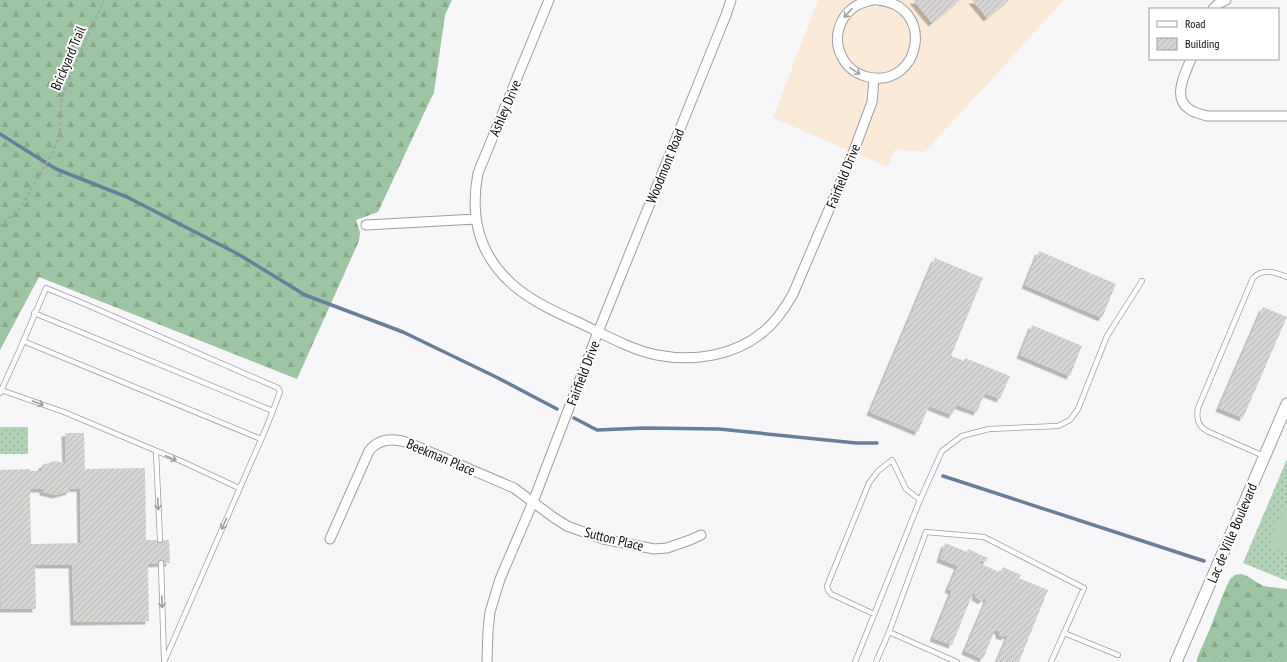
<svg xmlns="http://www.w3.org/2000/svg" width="1287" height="662" font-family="'PT Sans Narrow',sans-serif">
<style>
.education{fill:#fbead8}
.grass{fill:url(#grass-dots)}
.forest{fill:url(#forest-firs)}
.garden{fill:#b2d2b7}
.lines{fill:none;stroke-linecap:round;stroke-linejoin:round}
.stream{stroke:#687f99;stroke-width:3.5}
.building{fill:url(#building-hatch);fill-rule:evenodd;filter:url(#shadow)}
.service-casing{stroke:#9e9fa1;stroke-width:6}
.minor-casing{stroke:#9e9fa1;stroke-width:11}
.tertiary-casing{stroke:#9e9fa1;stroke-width:13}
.path{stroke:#a4a4a6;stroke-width:2;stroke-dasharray:3 3;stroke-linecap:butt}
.service{stroke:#fff;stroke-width:4.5}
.minor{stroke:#fff;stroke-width:9}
.tertiary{stroke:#fff;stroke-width:11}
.oneway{stroke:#9e9e9e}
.labels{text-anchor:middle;stroke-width:4;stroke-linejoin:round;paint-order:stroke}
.street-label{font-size:14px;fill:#0c0c0d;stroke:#fff}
</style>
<defs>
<pattern id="grass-dots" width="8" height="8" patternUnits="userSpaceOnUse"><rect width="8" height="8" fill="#b2d2b7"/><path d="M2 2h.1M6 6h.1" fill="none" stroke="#98b39c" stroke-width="1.8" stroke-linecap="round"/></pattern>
<pattern id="forest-firs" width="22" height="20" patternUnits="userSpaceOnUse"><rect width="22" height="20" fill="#9dc5a3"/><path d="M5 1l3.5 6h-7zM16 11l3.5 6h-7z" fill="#86a88b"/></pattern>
<pattern id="building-hatch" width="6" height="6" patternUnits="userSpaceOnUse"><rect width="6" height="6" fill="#d7d5d4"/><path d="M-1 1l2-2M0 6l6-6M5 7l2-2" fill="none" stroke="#b7b6b5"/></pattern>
<filter id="shadow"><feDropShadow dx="-3.5" dy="3.5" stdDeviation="0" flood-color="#0004"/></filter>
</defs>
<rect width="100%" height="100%" fill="#f7f7f9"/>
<path class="education" d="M818,0H1064L925,152L895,149L888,167L773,118Z"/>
<path class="grass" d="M0,427H28V454H0Z
M1287,459V581L1243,563Z"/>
<path class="forest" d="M0,0H452L445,15L434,92L378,212L356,220L360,232L359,241L297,379L39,277L0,350Z
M1241,574L1247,576L1263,586L1287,589V662H1197V658L1209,631L1224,592L1230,579L1235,575Z"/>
<path class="garden" d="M1287,502V552L1269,545Z"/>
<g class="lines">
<path class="stream" d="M0,134L56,169L127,197L238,254L305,295L403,332L496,377L557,409
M574,418L597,430L645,428L719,429L856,443H877
M943,476L1204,561"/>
</g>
<path class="building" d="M913,0H960L932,23Z
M972,0H1009L987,18Z
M1039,251L1116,284L1102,318L1025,285Z
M935,258L983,278L951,356L964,361L965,358L1010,376L1000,399L985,393L977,412L957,405L952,415L929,406L918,432L870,412Z
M1263,307L1287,317L1243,418L1219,408Z
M1032,325L1082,346L1070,376L1020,355Z
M65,433H84L85,469L145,468L146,540H169L170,563L148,564L149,621L74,622L72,565H35L36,609H1L0,470L30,469V471H42V465L55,461L66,463ZM80,488L81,543L31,544L30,489H43V492L56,495L70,491V489Z
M945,543L967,552L968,549L988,558L986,562L981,560L979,563L1001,573L1003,567L1021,575L1019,578L1048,590L1019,662H997L1008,636L1006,635L1004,637L999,635V631L995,630L983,659L965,651L987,599L984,598L982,601L975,597L976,594L973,593L952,645L933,638L952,591L948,589L958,566L940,559Z"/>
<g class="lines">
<g class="service-casing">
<path id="service" d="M34,313L273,411
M23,341L261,439
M1,390L64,412L183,462L239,488
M0,393L20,349L46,288L85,304L278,388L280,392L267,426L164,662
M156,451L160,540
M1264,456L1209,432C1198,427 1196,419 1198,408L1253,278C1263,268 1275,272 1287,277
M161,563L164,660
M874,614L831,594L828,590L827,586L869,483L878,471L892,460L906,489L920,500
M889,632L926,532L984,537L1084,588L1051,662
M1064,633L1118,655
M855,662L920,500L942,451L962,436L989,429L1058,426L1070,420L1078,409L1107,336L1142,281
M876,662L889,632L957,662"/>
</g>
<g class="minor-casing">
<path id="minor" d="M549,0L478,173C469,220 480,259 518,289C537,304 560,314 582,324C605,335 632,350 657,355C693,362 735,356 763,332C776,322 785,308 793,294L853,153L872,102L874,79
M873,0C865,2 859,3 853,8C839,18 833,39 841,55C846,66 855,74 868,77C921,89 937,5 877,0
M1213,9L1218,4L1226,0
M1191,59C1185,73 1172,98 1189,109C1194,113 1201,114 1207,116H1287
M366,225L476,219
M330,539L369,451C379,438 394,438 409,443L514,488L553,517L567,526L603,539L654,549L667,548L690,540L701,535
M487,662L488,630L490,612L500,579L533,502L598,332L726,15L731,0"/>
</g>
<g class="tertiary-casing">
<path id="tertiary" d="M1176,662L1287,404"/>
</g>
<path class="path" d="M0,226L21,207L53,152L60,135L61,101L72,71L104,0"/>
<use href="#service" class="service"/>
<use href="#minor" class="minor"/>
<use href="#tertiary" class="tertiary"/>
</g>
<defs><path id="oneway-shaft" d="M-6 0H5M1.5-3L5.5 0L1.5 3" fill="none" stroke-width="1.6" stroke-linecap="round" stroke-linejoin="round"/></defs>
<g class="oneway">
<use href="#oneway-shaft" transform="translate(848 13) rotate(132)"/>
<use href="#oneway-shaft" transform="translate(855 71) rotate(34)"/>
<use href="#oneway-shaft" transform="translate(38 403) rotate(20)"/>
<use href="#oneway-shaft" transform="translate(171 458) rotate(23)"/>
<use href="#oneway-shaft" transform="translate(158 504) rotate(87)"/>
<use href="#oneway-shaft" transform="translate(224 524) rotate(114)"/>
<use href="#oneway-shaft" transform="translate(162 602) rotate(88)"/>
</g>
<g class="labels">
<g class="street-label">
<text transform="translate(68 58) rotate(-67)" y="5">Brickyard Trail</text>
<text transform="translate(505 108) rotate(-67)" y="5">Ashley Drive</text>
<text transform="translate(665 166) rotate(-68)" y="5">Woodmont Road</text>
<text transform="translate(843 176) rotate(-68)" y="5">Fairfield Drive</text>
<text transform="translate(583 373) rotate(-69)" y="5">Fairfield Drive</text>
<text transform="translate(441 457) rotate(23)" y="5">Beekman Place</text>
<text transform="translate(1232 533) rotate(-67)" y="5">Lac de Ville Boulevard</text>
<text transform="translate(614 539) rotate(14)" y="5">Sutton Place</text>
</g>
</g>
<rect x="1149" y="8" width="130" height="52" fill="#ffffff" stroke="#9e9e9e"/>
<rect x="1157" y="21" width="20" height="6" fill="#ffffff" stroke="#9e9e9e"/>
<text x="1185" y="28" font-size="12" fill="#0c0c0d">Road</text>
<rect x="1157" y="38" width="20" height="12" fill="url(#building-hatch)" stroke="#9e9e9e"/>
<text x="1185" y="48" font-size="12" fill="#0c0c0d">Building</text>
</svg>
